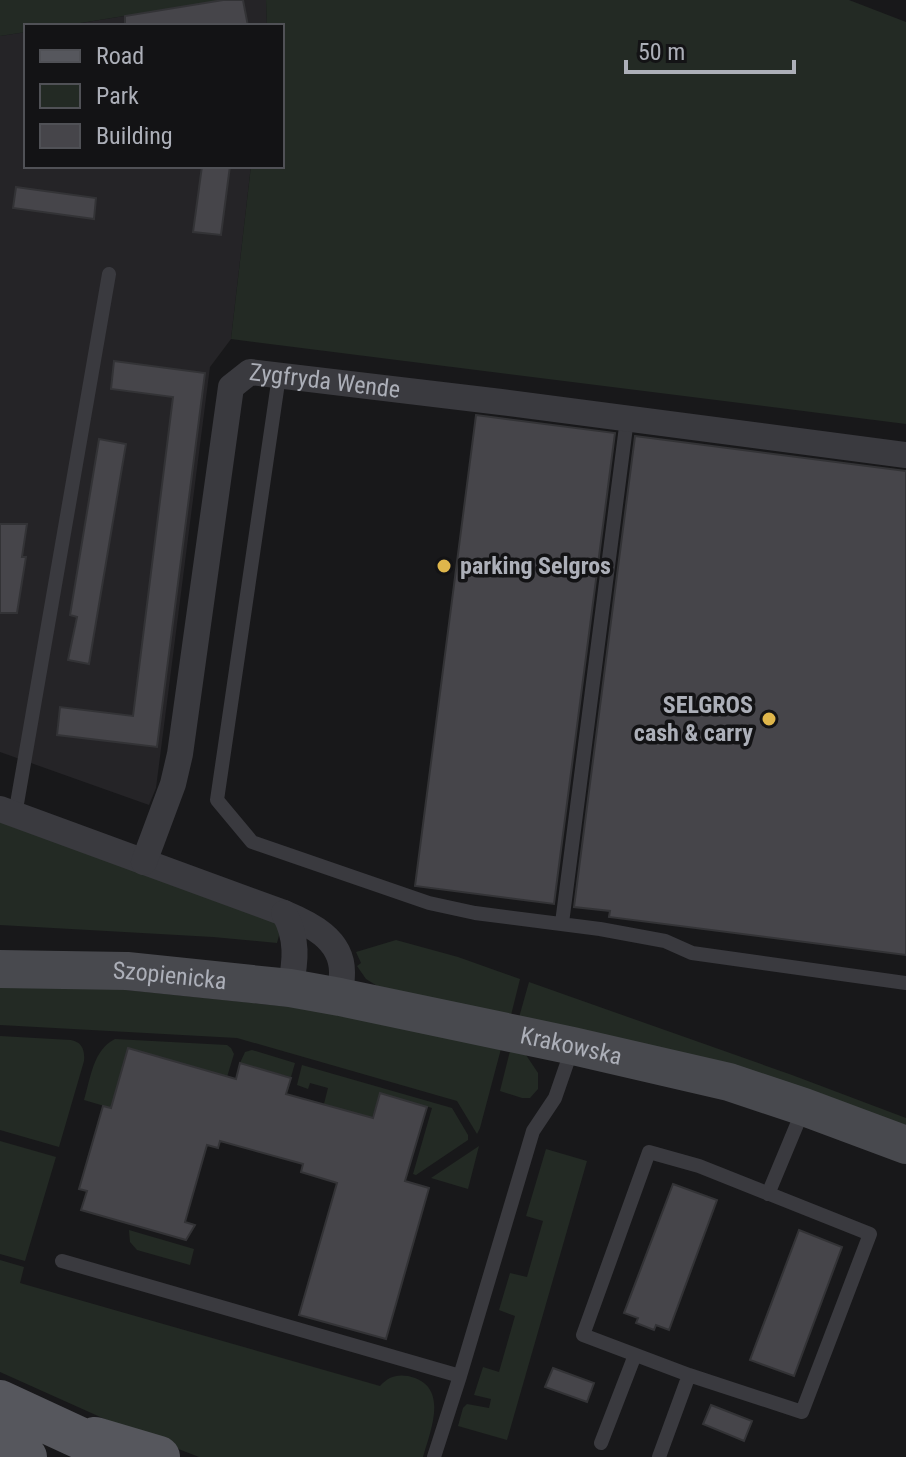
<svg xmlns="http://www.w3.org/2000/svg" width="906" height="1457" font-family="'Roboto Condensed',sans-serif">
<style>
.built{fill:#252427}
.green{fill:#232a24}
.building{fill:#46454a;stroke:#333336;stroke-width:2}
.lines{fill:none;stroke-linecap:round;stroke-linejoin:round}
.lane{stroke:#3a3a3f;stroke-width:14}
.street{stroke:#3a3a3f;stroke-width:26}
.secondary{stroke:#48494e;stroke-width:38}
.primary{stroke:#56575d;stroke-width:42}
.poi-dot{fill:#dfb64b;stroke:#131315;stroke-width:3}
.labels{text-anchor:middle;stroke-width:7;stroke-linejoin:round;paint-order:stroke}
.street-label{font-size:24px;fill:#acafb8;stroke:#131315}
.poi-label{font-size:24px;font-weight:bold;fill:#acafb8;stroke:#131315;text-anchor:start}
</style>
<rect width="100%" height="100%" fill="#18181a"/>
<path class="built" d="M223,0H266L267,26H62Z
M26,32V166H251L231,339L210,367L156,788L149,805L0,752V36Z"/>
<path class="green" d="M0,0H223L62,26H26V32L0,36Z
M266,0H849L906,22V424L231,339L251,166H282V26H267Z
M0,822L266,913L281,928L277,943L213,937L0,925Z
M396,940L458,957L520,979L510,1019L379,987L366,979L357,966L361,963L356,952Z
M529,982L792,1075L906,1118V1125L518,1021Z
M0,984L97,987L301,1008L502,1045L480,1128L477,1134L457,1101L237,1038L0,1025Z
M0,1036L71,1040C82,1042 85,1050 84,1061L59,1147L0,1130Z
M115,1039L227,1045L231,1048L234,1054L227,1077L128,1049L111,1108L84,1100C91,1077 93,1050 115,1039Z
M511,1047L522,1049L538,1073V1089L530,1098H522L500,1091Z
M252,1050L295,1063L291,1077L240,1063L245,1052Z
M302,1065L452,1108L468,1135V1140L416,1175L413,1174L432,1108L380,1093L372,1118L324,1104L328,1088L310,1083L308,1089L297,1085Z
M0,1141L56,1157L25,1261L0,1254Z
M479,1146L468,1189L431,1178Z
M546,1149L587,1161L507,1440L458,1426L463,1408L467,1404L489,1408L491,1399L474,1395L483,1367L499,1372L515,1316L499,1310L510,1273L527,1277L543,1221L526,1216Z
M129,1230L194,1249L190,1265L137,1250L130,1242Z
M0,1260L24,1267L20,1283L380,1386C388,1377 396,1374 408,1376C450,1385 431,1429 423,1457H199L127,1429L0,1372Z"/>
<path class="building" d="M223,0H243L248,26H125V16Z
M202,166H230L221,235L193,232Z
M16,187L96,198L94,219L13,208Z
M114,361L205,373L157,747L57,735L60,707L133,716L173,397L111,389Z
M476,415L615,433L554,904L415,886Z
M635,436L906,471V955L609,917L610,911L574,907Z
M99,439L126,444L89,664L68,660L77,617L70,615Z
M0,524H27L22,557H26L17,613H0Z
M128,1048L236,1079L240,1063L291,1078L286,1094L373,1118L380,1093L427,1107L405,1181L429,1188L386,1339L299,1315L337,1183L301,1172L303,1164L220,1141L218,1148L207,1145L185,1222L195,1225L186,1240L81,1210L87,1191L79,1189L103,1106L111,1108Z
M673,1184L717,1200L669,1330L656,1325L654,1330L636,1323L638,1318L624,1313Z
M799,1230L842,1247L794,1376L750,1360Z
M553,1368L594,1383L587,1402L545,1387Z
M711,1405L752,1421L744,1441L703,1424Z"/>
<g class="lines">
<path class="lane" d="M279,376L217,800L252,842L429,903L475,913L600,929L665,941L692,953L906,983
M15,815L109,274
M562,923L627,419
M649,1152L699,1166L870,1234L802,1412L689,1375L583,1335Z
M768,1194L803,1110
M62,1261L460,1376L533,1131L555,1098L573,1046
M601,1443L635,1355
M434,1457L460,1376
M659,1457L689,1375"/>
<g class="street">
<path d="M0,809L284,913C310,924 342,939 342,972C342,980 341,989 340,997"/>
<path id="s1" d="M144,862L173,784L180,754L231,387L250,372L501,402L906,455"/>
<path d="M284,913C298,938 296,961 290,988"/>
</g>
<path class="secondary" id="s2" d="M0,969L127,971L290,988L340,997L573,1046L729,1082L804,1107L906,1145"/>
<path class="primary" d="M0,1401L121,1457
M95,1438L159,1457
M0,1445L26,1457"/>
</g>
<g class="poi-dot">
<circle cx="444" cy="566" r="8"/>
<circle cx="769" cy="719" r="8"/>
</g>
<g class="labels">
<g class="street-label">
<text dy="8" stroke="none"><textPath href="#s1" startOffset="584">Zygfryda Wende</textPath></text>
<text dy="8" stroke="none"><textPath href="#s2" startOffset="170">Szopienicka</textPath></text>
<text dy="8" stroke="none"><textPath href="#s2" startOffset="578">Krakowska</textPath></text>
</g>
<g class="poi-label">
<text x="460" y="574">parking Selgros</text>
<text x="753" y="713" text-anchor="end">SELGROS<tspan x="753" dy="28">cash &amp; carry</tspan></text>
</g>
</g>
<rect x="24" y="24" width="260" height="144" fill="#131315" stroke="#505156" stroke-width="2"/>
<rect x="40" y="50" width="40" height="12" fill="#56575d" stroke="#505156" stroke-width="2"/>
<text x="96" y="64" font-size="24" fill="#acafb8">Road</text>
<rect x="40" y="84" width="40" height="24" fill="#232a24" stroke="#505156" stroke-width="2"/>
<text x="96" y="104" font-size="24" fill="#acafb8">Park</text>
<rect x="40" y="124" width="40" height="24" fill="#46454a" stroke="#505156" stroke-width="2"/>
<text x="96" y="144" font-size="24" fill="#acafb8">Building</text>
<path d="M626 60v12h168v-12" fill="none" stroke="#acafb8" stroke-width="4"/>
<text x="638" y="60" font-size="24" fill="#acafb8" stroke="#131315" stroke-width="6" paint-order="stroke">50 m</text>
</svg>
